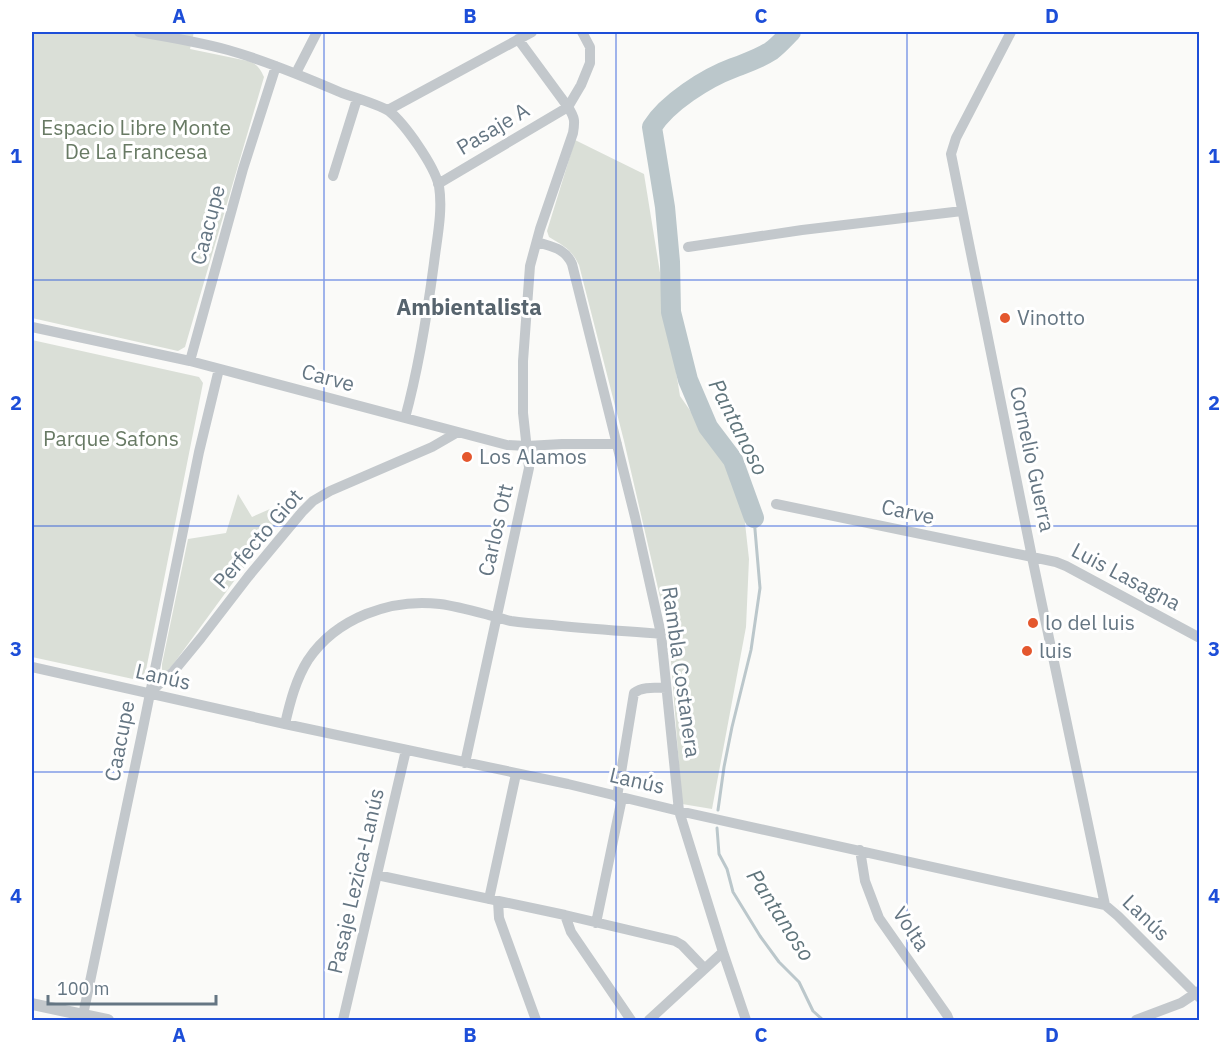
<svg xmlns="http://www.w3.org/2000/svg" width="1231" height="1052" font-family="'IBM Plex Sans',sans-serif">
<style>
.green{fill:#dadfd7}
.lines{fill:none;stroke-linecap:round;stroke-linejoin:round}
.stream{stroke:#bbc7cb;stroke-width:3}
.river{stroke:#bbc7cb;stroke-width:20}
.minor{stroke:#c3c8cc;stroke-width:10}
.tertiary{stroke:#c3c8cc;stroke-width:12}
.grid{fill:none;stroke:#1d4ed8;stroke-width:1.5;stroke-opacity:0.55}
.poi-dot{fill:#e4572e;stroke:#fff;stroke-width:2}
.labels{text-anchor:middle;stroke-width:6;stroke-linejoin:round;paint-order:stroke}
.park-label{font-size:21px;fill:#687a64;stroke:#fff}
.street-label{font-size:21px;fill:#657683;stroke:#fff}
.poi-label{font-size:21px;fill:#657683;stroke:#fff;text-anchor:start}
.neighbourhood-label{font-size:22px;font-weight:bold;fill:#57646e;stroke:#fff}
.water-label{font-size:22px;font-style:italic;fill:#60757c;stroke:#fff}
.neatline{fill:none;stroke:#1d4ed8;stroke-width:2}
.grid-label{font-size:20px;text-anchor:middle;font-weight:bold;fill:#1d4ed8}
</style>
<rect width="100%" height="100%" fill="#fafaf8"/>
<path class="green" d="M32,32H194L190,49L248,61C257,64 260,68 264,77L185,347L178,351L32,318Z
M575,140L644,174L680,396L728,465L743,505L749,559L746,627L712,809L682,804L669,636L624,441L579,265C571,249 564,246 549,237L547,231Z
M32,340L199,377L203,383L146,670C142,677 141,679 133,679L32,657Z
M238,494L252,517L270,509L278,521L172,666L166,672L162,673V664L188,539L226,533Z"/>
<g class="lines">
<path class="stream" d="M718,810L724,767L732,727L751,650L760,588L754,518
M717,828L719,854L727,869L733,892L760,936L779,962L799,982L813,1011L823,1020"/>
<path class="river" d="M754,518L733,460L708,427L688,380L671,312L670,262L665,207L652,127C667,103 706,78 733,68C746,63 759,59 771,51C778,46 785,38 791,32"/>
<path class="minor" d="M139,32C169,37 199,42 228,50C267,61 305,77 342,93C354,97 380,105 389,111C405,124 434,165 439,186C443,211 437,238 434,263C427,316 419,367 405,418
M1011,32L956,138L951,154L1032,557L1105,905
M296,73L317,32
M388,110L532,32
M333,176L357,99
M438,184L568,107L581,85L590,63V47L582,32
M537,242C552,247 565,248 572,264L635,517L661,634L679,811L723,952L746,1020
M688,247L802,230L962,211
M32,327L190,361L507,445L527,446L562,444H617
M190,361L243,169L276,66
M776,504L1056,562L1066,566L1200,638
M32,667L285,724L568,784L679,811L1105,905L1118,916L1200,998
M149,693L173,672L201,638L248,577L302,512L313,501L330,491L432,447L458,432
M285,724C290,702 296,679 308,660C336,618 391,598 440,604C455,606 470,610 485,614C493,616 502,619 511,621C524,623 538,624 552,625C588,629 624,631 661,634
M465,763L529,468L523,413V361L530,266L540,229L573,133C575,121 575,118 568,107L518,39
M617,797L634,693C643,686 655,688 666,688
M860,850L865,881L879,918L947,1015L949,1020
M377,875L565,915L675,941L682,945L704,968
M489,899L516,774
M498,901L499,918L536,1020
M565,915L571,932L631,1020
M596,923L622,798
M83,1015L141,738L199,452L219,369
M343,1020L406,750
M649,1020L723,952
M1136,1020L1181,1003L1199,991"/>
<path class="tertiary" d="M32,1004L108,1020"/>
</g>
<path class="grid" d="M324,32V1020M616,32V1020M907,32V1020M32,280H1200M32,526H1200M32,772H1200"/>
<g class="poi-dot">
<circle cx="1005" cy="318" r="6"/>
<circle cx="467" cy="457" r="6"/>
<circle cx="1033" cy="623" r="6"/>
<circle cx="1027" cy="651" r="6"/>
</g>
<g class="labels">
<g class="park-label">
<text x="136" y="135">Espacio Libre Monte<tspan x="136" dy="24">De La Francesa</tspan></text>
<text x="111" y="446">Parque Safons</text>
</g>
<g class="street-label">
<text transform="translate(493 129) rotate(-31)" y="7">Pasaje A</text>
<text transform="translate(208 225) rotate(-75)" y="7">Caacupe</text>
<text transform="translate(328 378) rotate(15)" y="7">Carve</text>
<text transform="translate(1032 459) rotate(78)" y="7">Cornelio Guerra</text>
<text transform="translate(908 512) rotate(12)" y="7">Carve</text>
<text transform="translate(496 530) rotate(-77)" y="7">Carlos Ott</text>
<text transform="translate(258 539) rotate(-49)" y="7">Perfecto Giot</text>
<text transform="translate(1126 577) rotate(28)" y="7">Luis Lasagna</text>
<text transform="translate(681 672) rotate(82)" y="7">Rambla Costanera</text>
<text transform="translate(163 677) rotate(13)" y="7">Lanús</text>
<text transform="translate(120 741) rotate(-79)" y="7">Caacupe</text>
<text transform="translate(637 781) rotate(13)" y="7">Lanús</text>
<text transform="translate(356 881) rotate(-77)" y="7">Pasaje Lezica-Lanús</text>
<text transform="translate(1146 918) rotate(44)" y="7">Lanús</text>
<text transform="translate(911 929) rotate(56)" y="7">Volta</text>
</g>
<g class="poi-label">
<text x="1017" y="325">Vinotto</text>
<text x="479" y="464">Los Alamos</text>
<text x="1045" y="630">lo del luis</text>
<text x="1039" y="658">luis</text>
</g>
<g class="neighbourhood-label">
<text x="469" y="315">Ambientalista</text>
</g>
<g class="water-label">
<text transform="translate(739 427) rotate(63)" y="8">Pantanoso</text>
<text transform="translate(781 915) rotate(57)" y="8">Pantanoso</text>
</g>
</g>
<rect width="1231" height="1052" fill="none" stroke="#ffffff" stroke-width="66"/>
<path d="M48 995v9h168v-9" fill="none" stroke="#657683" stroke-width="3"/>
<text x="57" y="995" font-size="18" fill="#657683" stroke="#ffffff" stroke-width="4.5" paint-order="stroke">100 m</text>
<rect x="33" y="33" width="1165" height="986" class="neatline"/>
<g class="grid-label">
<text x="179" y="23">A</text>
<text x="470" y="23">B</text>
<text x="761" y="23">C</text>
<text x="1052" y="23">D</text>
<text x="16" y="163">1</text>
<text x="1214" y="163">1</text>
<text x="16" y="410">2</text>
<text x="1214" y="410">2</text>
<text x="16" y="656">3</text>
<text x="1214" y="656">3</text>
<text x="16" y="903">4</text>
<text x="1214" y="903">4</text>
<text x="179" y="1042">A</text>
<text x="470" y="1042">B</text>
<text x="761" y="1042">C</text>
<text x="1052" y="1042">D</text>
</g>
</svg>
